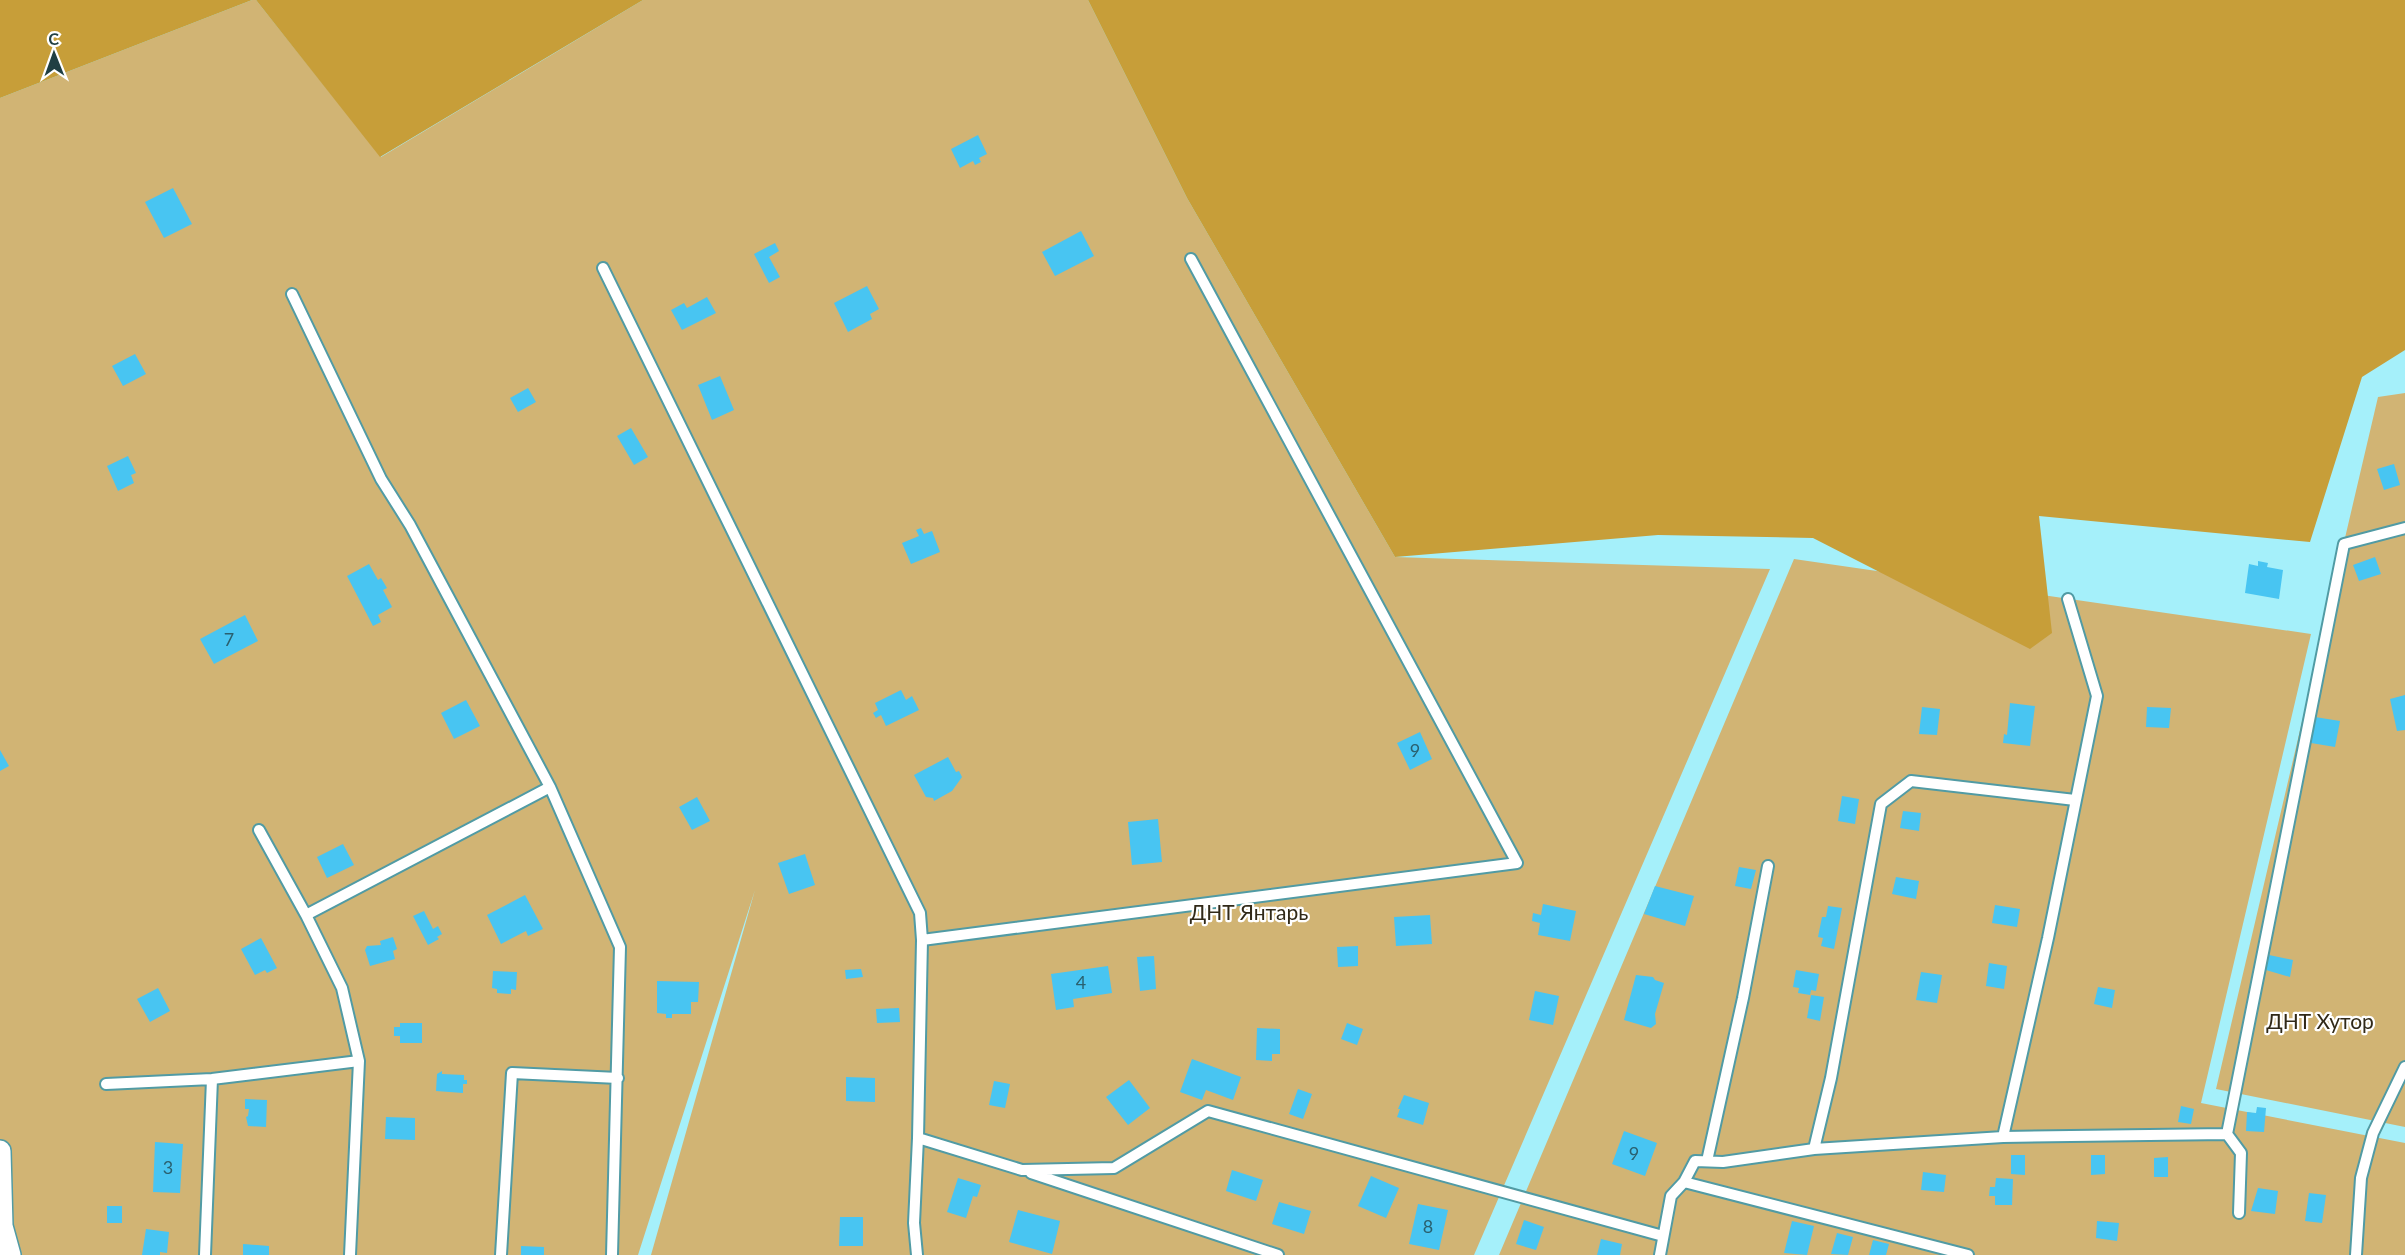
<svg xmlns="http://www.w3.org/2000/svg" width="2405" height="1255" font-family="Lato,sans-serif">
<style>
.green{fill:#d1b474}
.forest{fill:#c79e39}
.building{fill:#48c5f2}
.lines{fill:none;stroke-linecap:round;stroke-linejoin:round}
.service-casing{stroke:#519ba4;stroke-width:14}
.minor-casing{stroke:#519ba4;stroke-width:24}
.service{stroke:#fff;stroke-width:10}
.minor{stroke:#fff;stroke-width:21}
.labels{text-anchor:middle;stroke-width:4.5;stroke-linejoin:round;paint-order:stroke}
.number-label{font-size:18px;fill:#2a606f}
.park-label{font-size:21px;fill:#312918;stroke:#fff}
</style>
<rect width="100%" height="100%" fill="#a5f0fa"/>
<path class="green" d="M252,0H256L381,157L643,0H1088L1187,198L1395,557L1770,569L1474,1255H651L755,890L638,1255H0V98Z
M2405,393V1127L2216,1089L2378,397Z
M1794,559L2311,634L2201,1103L2405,1143V1255H1499Z"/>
<path class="forest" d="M0,0H252L0,98Z
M256,0H643L380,157Z
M1088,0H2405V350L2362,377L2310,542L2039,516L2052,633L2030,649L1813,538L1658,535L1395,557L1187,198Z"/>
<path class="building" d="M978,135L987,154L979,158L981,162L975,165L973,161L960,168L951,149Z
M173,188L192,224L164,238L145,202Z
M1081,231L1094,256L1055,276L1042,252Z
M775,243L779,251L769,257L780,277L769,283L754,254Z
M867,286L879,309L870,314L872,319L848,332L834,303Z
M707,297L716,313L682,330L671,310L684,303L687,308Z
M135,354L146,374L123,386L112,366Z
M720,376L734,410L712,420L698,385Z
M528,388L536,402L518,412L510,398Z
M631,428L648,457L634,465L617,436Z
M128,456L136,473L131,475L134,483L118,491L107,466Z
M2394,464L2400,485L2384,490L2377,469Z
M921,528L924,534L932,531L940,552L911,564L902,543L919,536L916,530Z
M2375,557L2381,574L2359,581L2353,565Z
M2258,561L2268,563L2267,567L2283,570L2279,599L2245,593L2249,564L2258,566Z
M369,564L378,580L381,578L387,588L383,590L392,607L378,615L381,622L373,626L347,576Z
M245,615L258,641L214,664L200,639Z
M901,690L906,700L912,696L919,710L886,726L881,715L876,718L873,713L878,710L875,703Z
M2405,695V730L2397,731L2390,699Z
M466,700L480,726L454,739L441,713Z
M2010,703L2035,706L2030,746L2003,743L2004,734L2007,735Z
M1922,707L1940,709L1937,735L1919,734Z
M2147,707L2171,708L2169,728L2146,727Z
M2315,717L2340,721L2335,747L2311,743Z
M1420,732L1432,759L1410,770L1397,743Z
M0,750L9,766L0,771Z
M948,757L956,772L959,771L962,777L952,791L934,801L933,798L926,797L914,775Z
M1842,796L1859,799L1855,824L1838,821Z
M697,797L710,821L692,830L679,807Z
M1903,811L1921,813L1919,831L1900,828Z
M1158,819L1162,862L1132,865L1128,822Z
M343,844L354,865L327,878L317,857Z
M805,854L815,885L789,894L778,863Z
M1739,867L1756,870L1751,889L1735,886Z
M1896,877L1919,881L1916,899L1892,894Z
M1655,886L1694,896L1685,926L1644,914Z
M525,895L543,929L528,936L526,931L501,944L487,915Z
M1543,904L1576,911L1570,941L1538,935L1540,923L1532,921L1533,913L1541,915Z
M1995,905L2020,909L2017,927L1992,923Z
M1828,906L1842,908L1834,949L1821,946L1823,938L1818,937L1822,917H1826Z
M424,911L433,929L438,926L442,934L437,937L439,939L428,945L413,916Z
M1430,915L1432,944L1396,946L1394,917Z
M393,937L397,949L393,951L395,959L370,966L365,950L367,946L381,945L380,941Z
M261,938L277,968L267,973L265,970L255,975L241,949Z
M1358,946V966L1338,967L1337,947Z
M2269,955L2293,960L2290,977L2266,970Z
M1154,956L1156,989L1140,991L1137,957Z
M1989,963L2007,966L2004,989L1986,986Z
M1108,966L1112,993L1073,999L1074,1007L1056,1010L1051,974Z
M861,969L863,977L846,979L845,970Z
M1796,970L1819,974L1816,991L1811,990L1810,995L1798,993L1799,988L1793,987Z
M493,971L517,972L516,990L511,989V994L497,993V989L492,988Z
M1921,972L1942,975L1937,1003L1916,1000Z
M1636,975L1653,977L1655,980L1664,983L1655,1014L1656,1024L1651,1028L1624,1020Z
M657,981L699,982L698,1002H691V1014H672V1018H666V1014L657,1013Z
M2098,987L2115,990L2112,1008L2094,1004Z
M158,988L170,1011L150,1022L137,999Z
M1535,991L1559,996L1553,1025L1529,1020Z
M1811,995L1824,997L1820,1021L1807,1018Z
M899,1008L900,1022L877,1023L876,1009Z
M400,1023H422V1043H400V1036H394V1027H400Z
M1347,1023L1363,1029L1357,1045L1341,1039Z
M1257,1028L1280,1029V1054H1272V1061L1256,1060Z
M1192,1059L1241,1077L1233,1100L1206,1090L1202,1100L1180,1092Z
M442,1071V1074L464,1075V1080H467V1084H463V1093L436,1091L437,1074Z
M846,1077L875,1078V1102L846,1101Z
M1129,1080L1150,1108L1128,1125L1106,1097Z
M994,1081L1010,1084L1005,1108L989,1105Z
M1298,1089L1312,1094L1303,1119L1289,1114Z
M1404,1095L1429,1103L1423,1125L1397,1117L1400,1109H1398Z
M245,1099L267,1100L266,1127L248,1126L246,1117L248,1116L249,1109H245Z
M2181,1106L2194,1109L2191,1124L2178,1122Z
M2257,1107L2266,1108L2264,1132L2246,1131L2247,1112L2256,1113Z
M386,1117L415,1118V1140L385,1139Z
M1624,1131L1657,1143L1645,1176L1612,1164Z
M155,1142L183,1144L180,1193L153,1192Z
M2011,1155H2025V1175L2011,1174Z
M2091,1155H2105V1174L2091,1175Z
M2168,1157V1177H2154V1158Z
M1232,1170L1263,1180L1256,1201L1226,1191Z
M1923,1172L1946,1175L1944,1192L1921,1190Z
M1371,1176L1399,1188L1386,1218L1358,1206Z
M958,1178L981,1185L977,1197L973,1196L966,1218L947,1212Z
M1996,1178L2013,1179L2012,1205H1995V1196H1989L1990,1187H1995Z
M2258,1188L2278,1191L2275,1214L2251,1211Z
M2309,1193L2326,1195L2322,1223L2305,1221Z
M1279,1202L1311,1211L1304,1234L1272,1224Z
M1418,1204L1448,1210L1439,1250L1409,1244Z
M107,1206H122V1223H107Z
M1018,1210L1060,1221L1052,1254L1009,1242Z
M840,1217H863V1246H839Z
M1524,1220L1544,1227L1536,1250L1516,1244Z
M1792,1221L1814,1226L1807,1255L1784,1253Z
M2097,1221L2119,1223L2117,1241L2096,1238Z
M146,1229L169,1232L167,1253L160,1252V1255H142Z
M1837,1233L1853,1237L1848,1255L1831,1254Z
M1601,1239L1622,1244L1620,1255H1597Z
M1873,1240L1889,1244L1886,1255H1869Z
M243,1244L269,1246V1255H243Z
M521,1246L544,1247V1255H521Z"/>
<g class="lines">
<g class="service-casing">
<path id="service" d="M603,268L920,913L922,940
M292,294L381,479L410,525L550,787L620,947L612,1255
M259,830L306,915L342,988L359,1061L350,1255
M306,915L550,787
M106,1084L212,1079L359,1061
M2227,1134L2344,544L2405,528
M2003,1137L2048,938L2097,696L2068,599
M918,1138L922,940L1517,863L1191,259
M1814,1149L1831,1078L1881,804L1911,781L2075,800
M1707,1161L1743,998L1768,866
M1031,1173L1278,1255
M1684,1182L1968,1255
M205,1255L212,1079
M501,1255L512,1073L618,1078
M917,1255L914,1223L918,1138L1022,1170L1114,1168L1208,1111L1663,1236
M1660,1255L1671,1196L1684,1182L1695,1161L1723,1162L1814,1149L2003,1137L2227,1134L2241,1153L2239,1213
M2356,1255L2361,1178L2373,1133L2405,1067"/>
</g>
<g class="minor-casing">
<path id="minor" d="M0,1151L2,1226L10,1255"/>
</g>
<use href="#service" class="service"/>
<use href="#minor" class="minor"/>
</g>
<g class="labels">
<g class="number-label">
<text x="229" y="646">7</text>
<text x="1415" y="757">9</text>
<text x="1081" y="989">4</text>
<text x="1634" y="1160">9</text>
<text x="168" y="1174">3</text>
<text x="1428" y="1233">8</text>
</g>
<g class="park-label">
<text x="1249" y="920">ДНТ Янтарь</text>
<text x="2320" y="1029">ДНТ Хутор</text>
</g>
</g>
<g transform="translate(54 54) rotate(359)" stroke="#ffffff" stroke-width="4.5" paint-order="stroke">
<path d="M0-4.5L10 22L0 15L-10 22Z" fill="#203f43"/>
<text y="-9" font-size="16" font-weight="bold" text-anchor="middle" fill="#203f43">С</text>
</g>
</svg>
